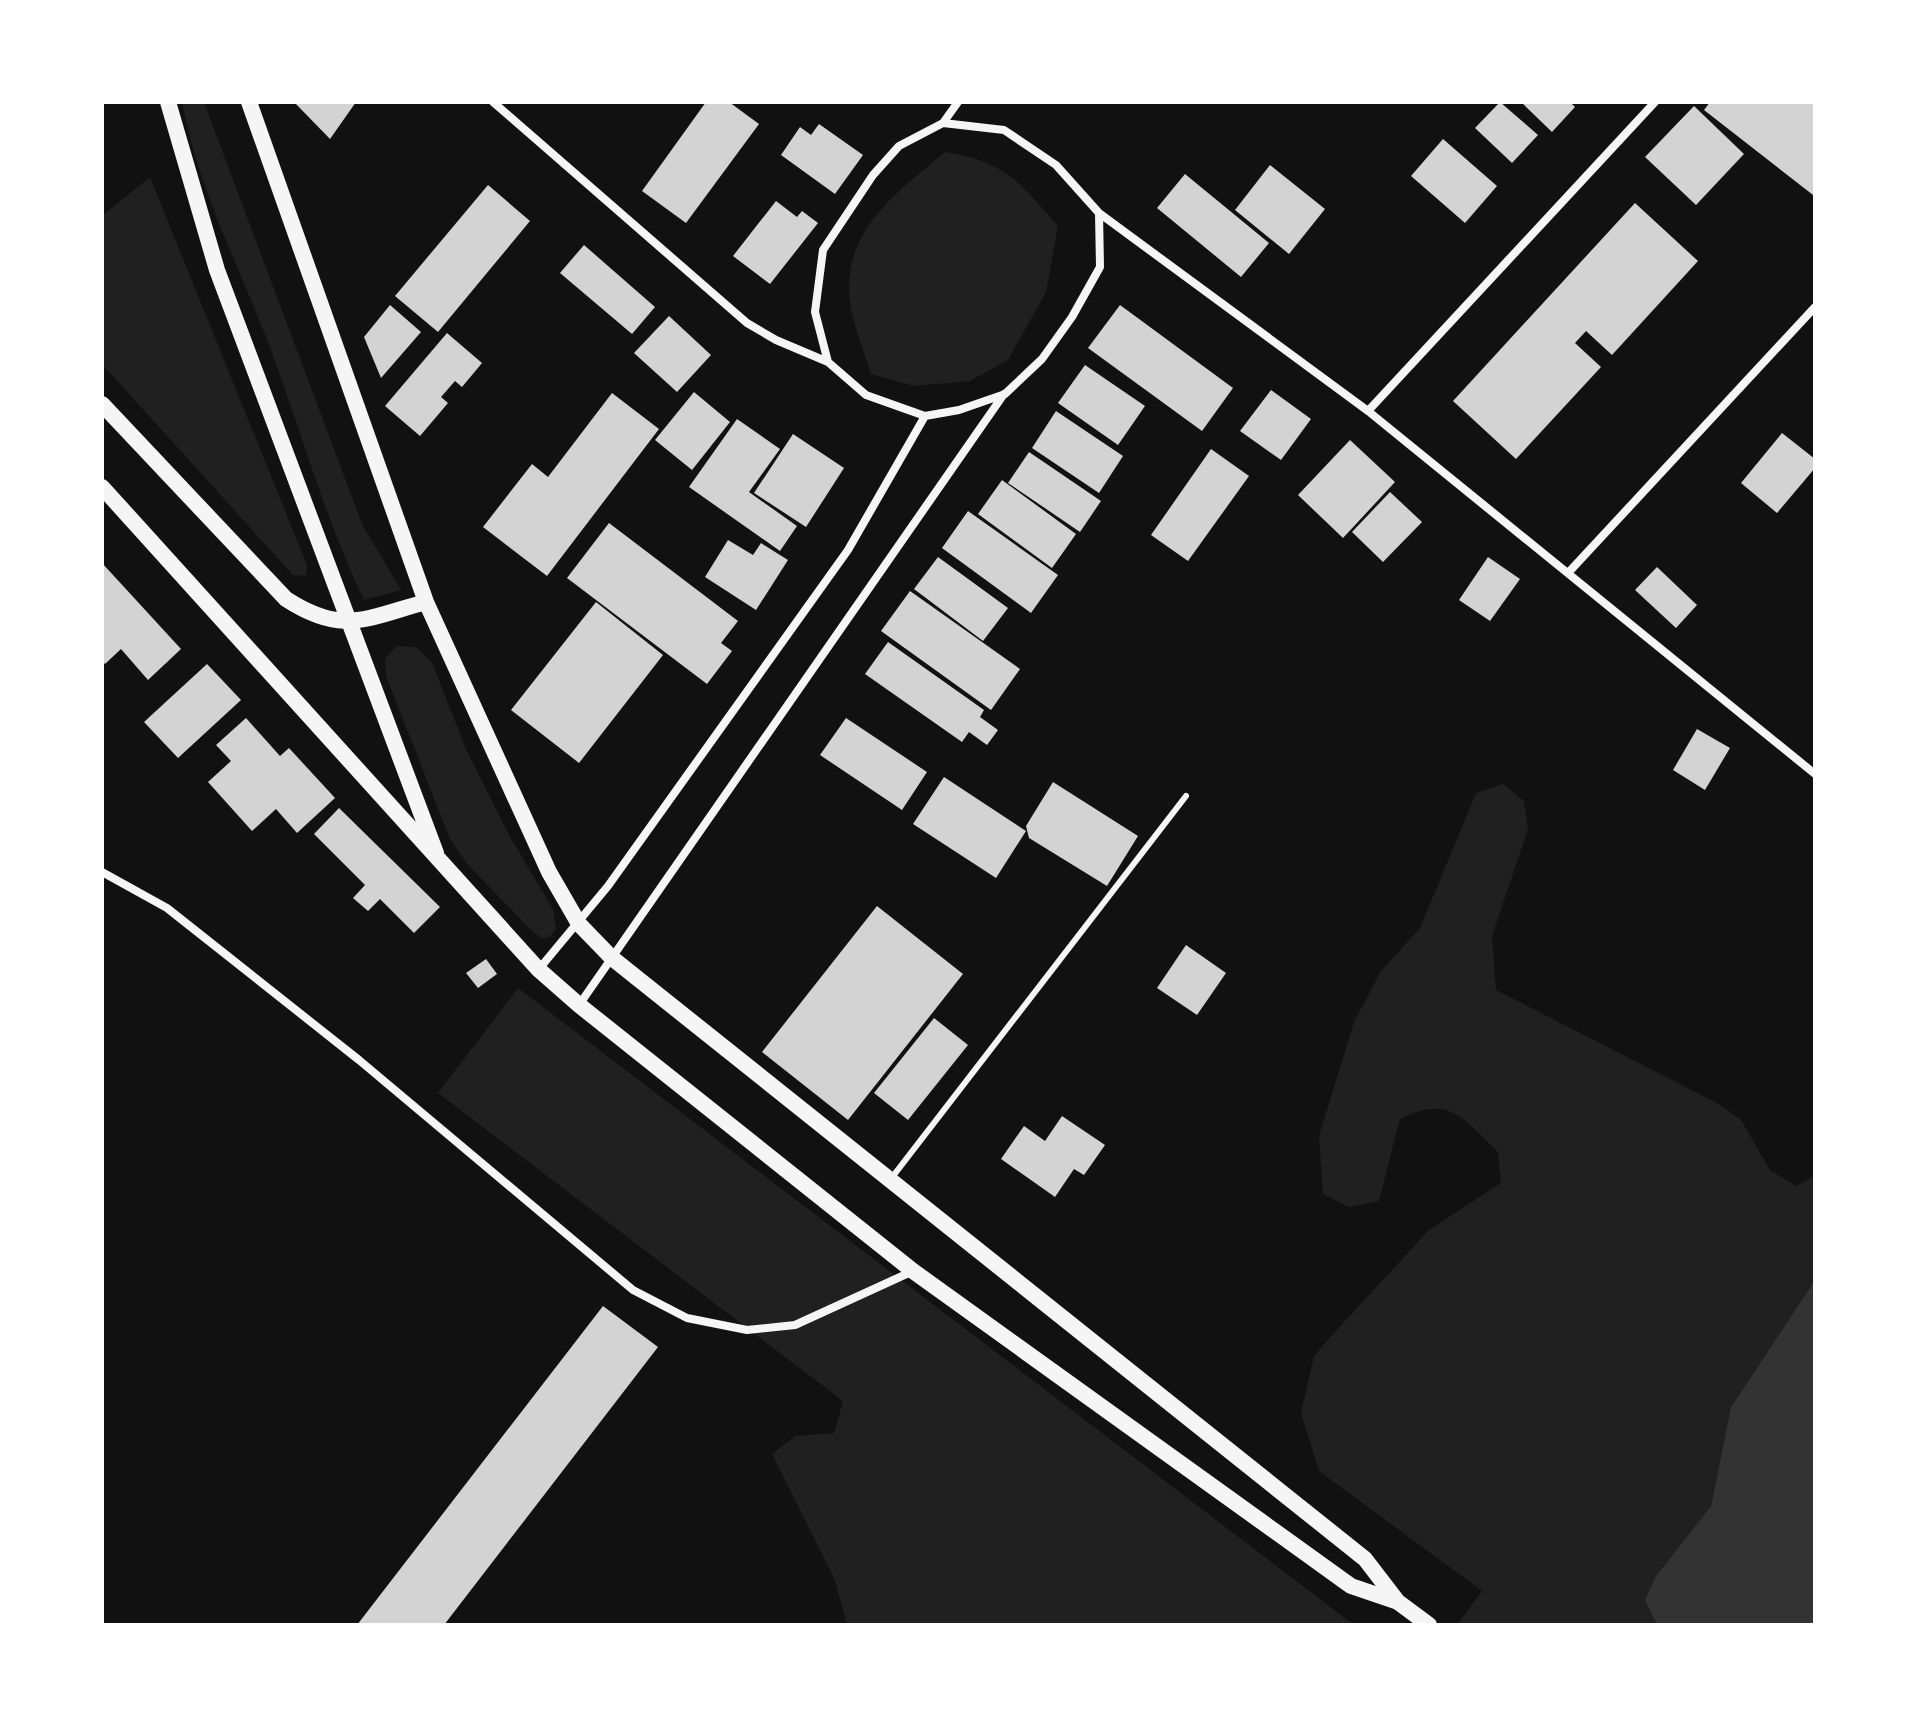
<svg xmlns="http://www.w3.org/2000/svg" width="1917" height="1727" font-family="Figtree,sans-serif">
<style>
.green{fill:#202020}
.water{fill:#333}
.building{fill:#d3d3d3}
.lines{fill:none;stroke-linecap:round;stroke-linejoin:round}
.service{stroke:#f5f5f5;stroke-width:6}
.minor{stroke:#f5f5f5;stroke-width:8}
.secondary{stroke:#f5f5f5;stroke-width:16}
</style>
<rect width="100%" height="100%" fill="#111"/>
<path class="green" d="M182,102H204L362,524L401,590L364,600C323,515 300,425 266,337C236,260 197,185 182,102Z
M945,152C1007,162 1019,182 1058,226L1046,292L1008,360L970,381L914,386L871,374C864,352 855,330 851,308C838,233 895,194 945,152Z
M150,177L307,565L306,576L293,575L102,364V216Z
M397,646L416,647L432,663L467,751L510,837L553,909L556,929L550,937L541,938L530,929L468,865L450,839L386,676L385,658Z
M1503,784L1524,801L1528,829L1492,936L1496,990L1719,1104L1741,1120L1770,1170L1796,1186L1815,1176V1280L1731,1407L1711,1506L1656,1576L1657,1625H1457L1482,1591L1319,1471L1301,1413L1314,1356L1333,1334L1429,1230L1501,1183L1498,1152C1462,1118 1450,1094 1400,1119L1379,1201L1349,1207L1323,1194L1319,1136L1354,1022L1381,971L1420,928L1476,793Z
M518,988L1354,1625H847L835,1580L772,1454L795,1436L834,1433L843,1401L438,1093Z"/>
<path class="water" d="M1815,1280V1625H1657L1645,1600L1656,1576L1711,1506L1731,1407Z"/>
<path class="building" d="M294,102H356L330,139Z
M706,102H729L759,124L686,223L642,191Z
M1500,102L1538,135L1512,163L1475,128Z
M1521,102H1570L1575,107L1552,132Z
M1710,102H1815L1813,195L1704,110Z
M1694,106L1744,154L1696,205L1645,157Z
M819,124L863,155L835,194L781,155L800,127L811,135Z
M1443,139L1497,186L1465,223L1411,176Z
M1270,165L1325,209L1289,254L1235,210Z
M1185,174L1269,243L1241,277L1157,208Z
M488,185L530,221L438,332L395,296Z
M776,201L797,217L802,211L818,223L770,284L733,256Z
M1635,203L1698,261L1612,355L1586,331L1575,343L1601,367L1516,459L1453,401Z
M584,245L655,307L632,334L560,273Z
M390,305L421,332L381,378L364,337Z
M1120,305L1233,388L1202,431L1088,348Z
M669,316L711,355L677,392L634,353Z
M447,333L482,363L462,387L455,381L441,397L448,403L420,436L385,406Z
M1085,365L1145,406L1118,445L1058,403Z
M1271,390L1311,419L1281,460L1240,431Z
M694,392L730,422L692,470L655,440Z
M612,393L659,429L547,576L483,527L532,464L548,477Z
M1056,411L1123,456L1099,493L1032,448Z
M737,419L780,449L749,492L797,526L780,551L689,487Z
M1782,433L1815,459V468L1777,513L1741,483Z
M793,434L844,468L806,527L754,493Z
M1350,440L1395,482L1343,538L1298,495Z
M1211,449L1249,476L1188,561L1151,535Z
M1029,452L1101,501L1080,532L1008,483Z
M1002,480L1076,534L1052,568L978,514Z
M1390,492L1422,522L1383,562L1352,532Z
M968,511L1058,575L1031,613L942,548Z
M609,523L738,621L721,643L732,651L707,684L567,578Z
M728,540L753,555L761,543L788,560L756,610L705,577Z
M938,557L1008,608L983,641L914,589Z
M1488,557L1520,579L1490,621L1459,600Z
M102,563L181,649L148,680L121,649L105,664L102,661Z
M1657,567L1697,605L1676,628L1635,590Z
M910,591L1020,669L991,710L881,631Z
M596,602L663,655L579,763L511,710Z
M888,642L984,710L980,717L998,730L987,745L969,732L962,742L865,674Z
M207,664L241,700L178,758L144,722Z
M246,718L280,756L289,748L335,798L297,833L276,809L252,831L208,782L231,761L216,745Z
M846,718L927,772L902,810L820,755Z
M1697,729L1730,748L1705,790L1673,770Z
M944,777L1026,831L996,878L913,824Z
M1053,782L1138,836L1107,886L1029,838L1026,826Z
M339,808L440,907L414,933L380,899L368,911L353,898L365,885L314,834Z
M877,906L963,974L848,1120L762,1052Z
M1186,945L1226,973L1197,1015L1157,988Z
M486,959L497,974L478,988L466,973Z
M934,1018L968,1045L908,1120L874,1093Z
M1062,1116L1105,1145L1084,1175L1074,1169L1055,1197L1001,1159L1024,1126L1045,1141Z
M603,1306L658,1347L444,1625H357Z"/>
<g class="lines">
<path class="service" d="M890,1180L1186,796"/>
<path class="minor" d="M493,102L747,323L776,340L828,362
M943,123L1004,130L1056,165L1099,213L1100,267L1072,317L1042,359L1005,394L959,410L925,416L866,395L828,362L815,312L823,250L873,175L899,146Z
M943,123L958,102
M1099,213L1368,411L1815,774
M1368,411L1655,102
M1568,573L1815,307
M102,872L167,908L359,1060L633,1290L687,1318L747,1330L795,1325L913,1271
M539,969L608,886L848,550L925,416
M579,1005L1004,394"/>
<path class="secondary" d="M168,102L217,270L436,853
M249,102L426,602L549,872L579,924L612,958L1365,1559L1398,1602L1429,1625
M102,404L286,599C343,636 366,618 426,602
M102,487L538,969L579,1005L913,1271L1351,1586L1398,1602"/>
</g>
<rect width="1917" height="1727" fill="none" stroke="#ffffff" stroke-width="208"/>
</svg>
